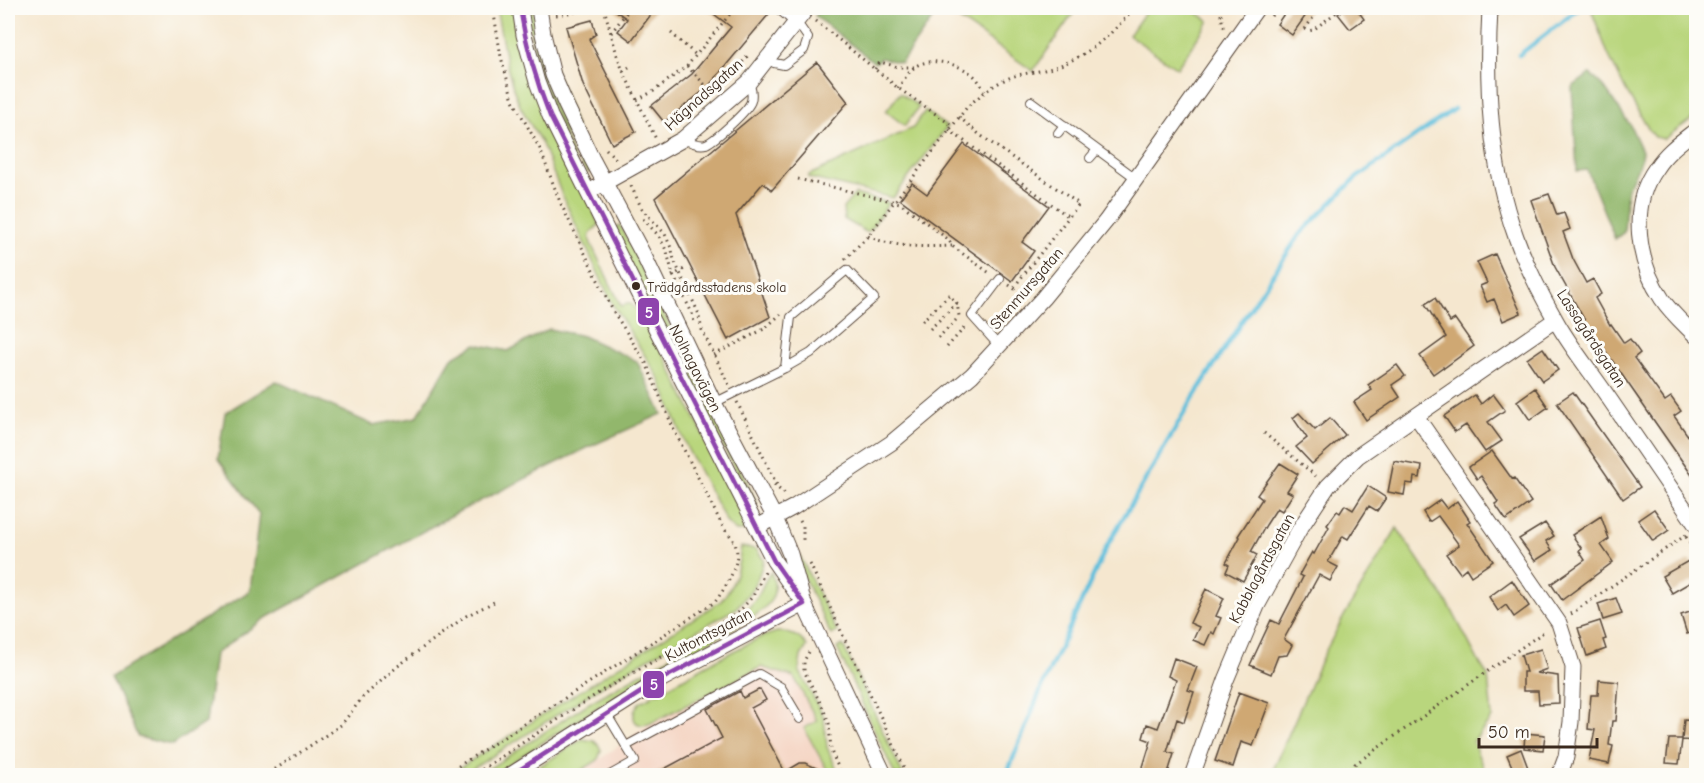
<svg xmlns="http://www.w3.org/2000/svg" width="1704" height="783" font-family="'Comic Neue',sans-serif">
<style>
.built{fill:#f4d3c1}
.green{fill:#b9d67d;stroke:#7a804e;stroke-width:1.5}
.forest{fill:#92b76c;stroke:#667045;stroke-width:1.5}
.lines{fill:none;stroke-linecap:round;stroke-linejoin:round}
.stream{stroke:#5cbedb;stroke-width:4.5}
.building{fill:#cfa873}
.service-casing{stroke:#574639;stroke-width:10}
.minor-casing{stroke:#574639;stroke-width:17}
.path{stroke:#574639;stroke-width:3;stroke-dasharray:1.5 4.5;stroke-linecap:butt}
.service{stroke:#fff;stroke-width:8}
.minor{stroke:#fff;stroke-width:15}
.bus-1-casing{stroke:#fdfcf7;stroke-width:9}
.bus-1{stroke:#8e44ad;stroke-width:4.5}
.bus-dot{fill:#3b2a1e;stroke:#fdfcf7;stroke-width:2}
.labels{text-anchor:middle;stroke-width:6;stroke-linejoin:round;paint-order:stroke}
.bus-label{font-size:14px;fill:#3b2a1e;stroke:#fdfcf7;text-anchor:start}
.street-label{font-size:16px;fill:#3b2a1e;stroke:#fdfcf7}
.line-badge{stroke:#fdfcf7;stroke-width:2}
.badge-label{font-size:16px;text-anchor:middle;font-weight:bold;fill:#fff}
</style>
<rect width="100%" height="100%" fill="#fdfcf7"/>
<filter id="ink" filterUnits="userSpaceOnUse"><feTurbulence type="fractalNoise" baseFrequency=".0167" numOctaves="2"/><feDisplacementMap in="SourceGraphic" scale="12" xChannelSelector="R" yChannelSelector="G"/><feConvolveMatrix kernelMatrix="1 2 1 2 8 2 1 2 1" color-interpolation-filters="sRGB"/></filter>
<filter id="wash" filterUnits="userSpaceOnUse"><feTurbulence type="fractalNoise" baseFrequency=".008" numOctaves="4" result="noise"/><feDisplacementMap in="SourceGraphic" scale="24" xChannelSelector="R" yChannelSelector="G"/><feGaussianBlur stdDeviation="1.35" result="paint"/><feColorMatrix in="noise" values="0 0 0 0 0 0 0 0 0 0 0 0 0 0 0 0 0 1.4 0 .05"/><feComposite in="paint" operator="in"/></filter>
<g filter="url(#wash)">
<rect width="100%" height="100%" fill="#f5e7cf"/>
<path class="built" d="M761,667L794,677L817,721L805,728L830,775L574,776L595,763L649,724Z"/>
<path class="green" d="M496,8H515L599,225C591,232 587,233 591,244L621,306L630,303L647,321L749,527L742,531H736L727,523L687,448L659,378L613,305L562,195L542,144L521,108L514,91L507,66Z
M525,8H532L592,170L589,173L583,167L544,89Z
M960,8H1077L1033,71L954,16Z
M1148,8H1190L1209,21L1177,68L1129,35Z
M1595,8H1696V116L1664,139L1655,137L1649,130L1626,91L1608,54L1592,12Z
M900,93L919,107L905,126L886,111Z
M925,111L947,127L893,198L809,178V175L913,128Z
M855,194L889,203L869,231L866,232L844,219L843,208Z
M620,225L753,495L757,504V506H754L611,230Z
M1397,528L1449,605L1479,662L1488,676L1492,718L1473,742L1486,775H1271L1322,658L1344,616Z
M741,547L756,549L764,560C757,583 752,592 735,609L619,675L463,775H449L475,758L721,601C736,582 738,570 741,547Z
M800,556L837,632L831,635L795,558Z
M771,572C780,595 771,604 753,617L626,689L492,775H479L589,703L733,621C743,613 752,606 758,595C763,587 765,579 771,572Z
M777,632C789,632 800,636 807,646L801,656L799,670L824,718L827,747L839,775H830L804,728L817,721L794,677L761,667L649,724C631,728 631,714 639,703L718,659L761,637Z
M843,645L903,775H895L837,648Z
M582,739L594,741L599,746L601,750L598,760L574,775H526Z"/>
<path class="forest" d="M822,8H940L901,63L881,58L875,63L815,16Z
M1590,74L1604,87L1630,125L1642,151L1640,163L1627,189L1624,232L1615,239L1587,170L1577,171L1572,87Z
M549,329L583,336L637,361L662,414L589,447L458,512L264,619L215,654L206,722L172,745L138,737L111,677L250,591L259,514L218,459L225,413L276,381L373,425L417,417L452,358L476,344L508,351Z"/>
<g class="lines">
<path class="stream" d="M1519,55L1580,8
M1006,776L1041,689L1107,546L1190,403L1244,318L1300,234L1355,179L1454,109"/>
</g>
<g id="blocks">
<path class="building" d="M612,8H656L631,41L618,31L627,19Z
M706,8H761L769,14L707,88L664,122L651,106L692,74L731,27Z
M1288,8H1311L1292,35L1277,24Z
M1347,8H1356L1364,19L1350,29L1338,14Z
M592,20L596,34L589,39L636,132L612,144L583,85L566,27Z
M817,62L848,102L772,190L763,183L736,215L770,317L728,340L655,198Z
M964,144L1049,206L1022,242L1034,251L1012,281L900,199L912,183L927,194Z
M1549,194L1557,215L1564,213L1570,229L1563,232L1573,259L1586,283L1593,279L1601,294L1595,298L1610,325L1611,324L1624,343L1630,339L1640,353L1634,358L1665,401L1671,397L1681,411L1674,416L1696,447V481L1588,326L1555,267L1531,200Z
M1495,254L1521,313L1503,321L1494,299L1487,302L1480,286L1487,283L1477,262Z
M1435,298L1450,322L1455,319L1474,346L1444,368L1443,367L1433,374L1420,356L1446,337L1425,304Z
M1543,348L1558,370L1542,381L1527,359Z
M1397,365L1405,376L1392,385L1400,397L1366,420L1354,402L1372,390L1368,385Z
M1535,388L1548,407L1530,420L1517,401Z
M1573,392L1640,487L1623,499L1557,403Z
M1493,394L1505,410L1488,422L1502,441L1485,452L1466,425L1455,432L1444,416L1475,395L1481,404Z
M1299,413L1315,430L1330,418L1345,435L1312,464L1296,447L1307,438L1293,418Z
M1492,451L1512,479L1514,478L1531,502L1506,520L1495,504L1498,502L1481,476L1477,479L1469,467Z
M1394,461L1422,466L1420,478L1414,477L1413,484L1406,483L1404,495L1388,492Z
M1280,463L1298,474L1287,491L1293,494L1282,511L1277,508L1266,525L1251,552L1257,555L1243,581L1226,572L1229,565L1226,563L1240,537L1238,536L1262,499L1257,495Z
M1368,486L1386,498L1377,511L1369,506L1348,539L1343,536L1328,562L1338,567L1330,581L1319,575L1284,639L1292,645L1287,655L1278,656L1271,674L1250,665L1271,620L1279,624L1303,577L1299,575L1312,552L1314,554L1329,527L1327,525L1337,511L1340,513L1345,505L1353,510Z
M1440,500L1447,509L1457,501L1470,521L1467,523L1493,561L1471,576L1466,568L1460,573L1446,554L1459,545L1438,516L1429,522L1423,512Z
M1654,509L1669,530L1653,541L1638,520Z
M1601,516L1609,539L1601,545L1613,562L1562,600L1551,584L1585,560L1579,551L1582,549L1572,535Z
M1545,523L1554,536L1546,541L1552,550L1535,561L1519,539Z
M1690,560L1696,571V579L1672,593L1662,576Z
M1512,580L1529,606L1514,617L1506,605L1498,611L1489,597Z
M1206,589L1224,598L1216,616L1221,618L1214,634L1211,632L1205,645L1193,640L1199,627L1190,623Z
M1616,598L1622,614L1603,620L1598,604Z
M1696,610V631L1687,634L1681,615Z
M1600,621L1606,639L1603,640L1606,649L1587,656L1578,628Z
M1541,649L1547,669L1536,673L1558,676L1559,703L1539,704L1538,691H1523V672H1526L1521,655Z
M1174,658L1197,667L1188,690L1194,692L1184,722L1177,719L1167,752L1174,754L1167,776H1146L1147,772L1142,770L1151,741L1143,738L1147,724L1158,728L1176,680L1168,676Z
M1599,680L1619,682L1616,721H1612L1609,745L1613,746L1609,764L1589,760L1595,730L1588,729L1591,695H1598Z
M760,689L766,700L751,708L785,772L800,763H805L834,776H651L722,738L707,709L740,691L743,698Z
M1239,692L1269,703L1253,746L1241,742L1233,767L1215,761Z
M1684,720L1696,721V741L1682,740L1679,764L1666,763L1669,739H1682Z
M1525,733L1545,735L1543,750L1524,748Z
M1521,749L1531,776H1516L1507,755Z"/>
</g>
</g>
<g filter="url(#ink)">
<use href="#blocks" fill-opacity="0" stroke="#574639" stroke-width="1.5"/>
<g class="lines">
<g class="service-casing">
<path id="service" d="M767,58L774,63L784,65L804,50L808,38L801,28L777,8
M1031,101L1137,179
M1058,133L1064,125
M683,139C690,142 699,146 706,144C715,140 749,110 751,101C753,94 751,88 749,82
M1090,158L1097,150
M999,346L972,316L1000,279
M714,403L785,368L811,353L874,298L847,270L791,317L785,368
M606,713L635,761L608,776
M626,746L759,674L781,687L800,719"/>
</g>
<g class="minor-casing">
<path id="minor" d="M520,8L524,35L537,82L550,116L635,287L774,561L797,594
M539,8L543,34L553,75L566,105L592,159L645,258L714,403L775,518L790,554L804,604L885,776
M1490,8C1486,84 1489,163 1516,237C1526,265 1540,293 1555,319C1569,345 1589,369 1606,394C1636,438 1666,482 1696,525
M1696,130C1682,141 1666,152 1656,168C1629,205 1637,262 1662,299C1671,313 1684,324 1696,336
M597,187L683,139L749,82L807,8
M1416,416L1559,623L1573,667L1571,722L1566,757L1559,776
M757,527L794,507L891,443L972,375L1043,298L1106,221L1257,8
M509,776L660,680L804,604
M1192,776L1226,680L1257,606L1299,530L1328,486L1358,456L1555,320"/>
</g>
<path class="path" d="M604,8L617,55L623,71L656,139
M1220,8L1223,27L1221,29
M556,15L599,8
M1271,16L1277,8
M816,21L898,88L953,126
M1305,29L1308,31L1313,30L1342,8
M1305,29L1320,8
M611,33L630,8
M671,33L696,55
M687,66L713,93
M875,69L880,62L898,67H914
M623,71L629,67
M731,76L750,53
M898,88C903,81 909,71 916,66C933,56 965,65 977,79C980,83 982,87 985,91
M637,100L654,91L687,66L735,8
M959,117L980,135L1079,204L1014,287
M949,130L1069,217
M606,149L616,159
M798,179L900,203L949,240L952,246L991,274
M631,186L642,209L665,234L672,250L674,260L698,312L702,330L729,385
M643,219L659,236L667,252L673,275L692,313L694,322
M868,236C894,248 924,247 952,246
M845,259L868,236L967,107C982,94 998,80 1018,75C1031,72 1045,71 1058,66C1091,54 1112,34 1134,8
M672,276L686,268
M1009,285L1025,296
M922,321L949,295L957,303L959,316
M930,329L957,303
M938,338L959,317
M947,347L966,326
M714,355L764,329L781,314
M737,402L778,487
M1264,433L1317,477
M774,485L785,494
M800,521L803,526V544
M1686,537L1696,553
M810,564L908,776
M1571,614L1686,535
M809,652L804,661V671L822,706L829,723L831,751L842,776
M265,776L341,725L363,697L398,666L466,616L496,601
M443,776L715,602C726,587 745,558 733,540C731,536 727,532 724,529L674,430L646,363L613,311L560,202L540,149L513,100L501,57L493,8
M472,776L603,690L738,613L753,596L765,572
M1352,776L1355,764L1545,631"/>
<use href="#service" class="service"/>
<use href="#minor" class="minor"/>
<g class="bus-1-casing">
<path id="bus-1" d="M520,8C526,46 536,81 550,116L774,561L804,604
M510,776L660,680L804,604"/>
</g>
<use href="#bus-1" class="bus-1"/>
</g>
</g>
<circle class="bus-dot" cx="636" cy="286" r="5"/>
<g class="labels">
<g class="bus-label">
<text x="647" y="292">Trädgårdsstadens skola</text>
</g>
<g class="street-label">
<text transform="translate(703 94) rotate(-42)" y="6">Hägnadsgatan</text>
<text transform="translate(1026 288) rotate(-49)" y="6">Stenmursgatan</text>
<text transform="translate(1592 338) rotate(57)" y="6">Lassagårdsgatan</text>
<text transform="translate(696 368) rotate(63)" y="6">Nolhagavägen</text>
<text transform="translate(1261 568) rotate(-62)" y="6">Kabblagårdsgatan</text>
<text transform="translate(708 634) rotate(-28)" y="6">Kultomtsgatan</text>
</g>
</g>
<g class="line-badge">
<rect x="637" y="297" width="23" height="29" rx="6" fill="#8e44ad"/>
<rect x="642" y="670" width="23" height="29" rx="6" fill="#8e44ad"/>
</g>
<g class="badge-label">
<text x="649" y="318">5</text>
<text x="654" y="690">5</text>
</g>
<rect width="1704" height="783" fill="none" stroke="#fdfcf7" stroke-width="30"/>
<path d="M1479 738v9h118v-9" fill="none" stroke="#3b2a1e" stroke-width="3"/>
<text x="1488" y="738" font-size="18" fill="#3b2a1e" stroke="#fdfcf7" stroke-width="4.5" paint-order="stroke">50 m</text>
</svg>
